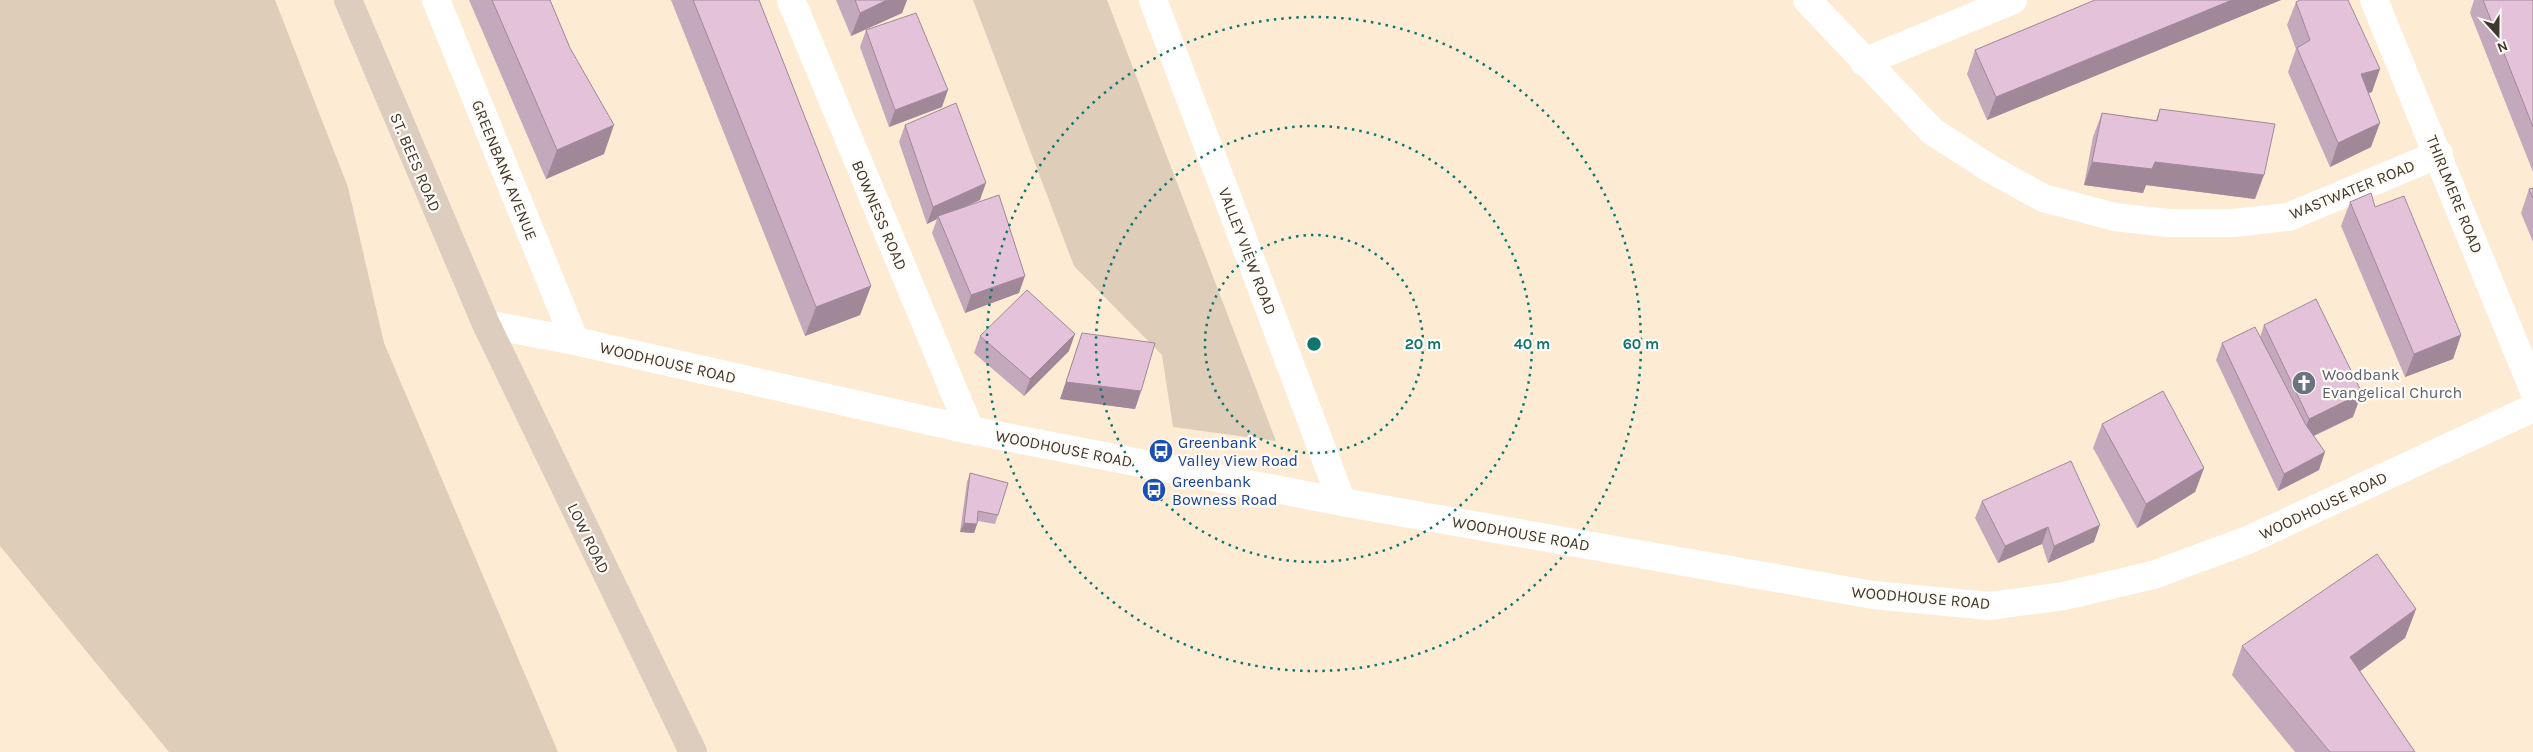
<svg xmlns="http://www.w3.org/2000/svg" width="2533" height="752" font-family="Karla,sans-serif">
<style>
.green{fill:#decdb9}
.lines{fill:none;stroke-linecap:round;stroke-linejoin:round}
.minor{stroke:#fff;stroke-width:28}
.secondary{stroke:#ddcdbf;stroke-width:28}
.wall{fill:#c4a8bb}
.shaded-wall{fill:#a08899}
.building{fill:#e4c3da;stroke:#a08899}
.ring{fill:none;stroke:#0f766e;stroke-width:2.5;stroke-dasharray:2.5 5}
.labels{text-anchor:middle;stroke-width:4.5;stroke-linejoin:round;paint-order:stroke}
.street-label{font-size:16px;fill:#40382f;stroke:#fffbf6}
.worship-label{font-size:16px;fill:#5b616d;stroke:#fffbf6;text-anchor:start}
.transit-label{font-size:16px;fill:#164399;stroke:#fffbf6;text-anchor:start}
.centre{fill:#0f766e;stroke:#fffbf6;stroke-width:2.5}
.ring-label{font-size:15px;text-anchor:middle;font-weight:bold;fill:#0f766e;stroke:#fffbf6;stroke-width:4.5;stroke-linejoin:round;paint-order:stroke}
</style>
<rect width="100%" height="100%" fill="#feebd3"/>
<path class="green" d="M0,0H275L348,187L384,343L558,752H169L0,546Z
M973,0H1107L1276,441L1173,427L1162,355L1074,266Z"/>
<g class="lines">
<path class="minor" d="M436,0L575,341
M791,0L970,430
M1153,0L1342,502
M1807,0L1932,131L1989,168L2043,198L2115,217L2168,223H2233L2288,217L2439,154
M2374,0L2533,389
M1864,62L2013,0
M486,324L575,341L970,430L1342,502L1873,595L1989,606L2064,596L2153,575L2248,540L2533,408"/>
<path class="secondary" d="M348,0L486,324L693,752"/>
</g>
<path class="wall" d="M469,0H550L570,48L604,154L546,179Z
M671,0H759L871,286L860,315L805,336Z
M836,0H907L902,13L851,36Z
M2095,0H2281L1987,120L1967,74L1975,50Z
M2474,0H2533V172L2470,13Z
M2296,2L2372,92L2368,93L2371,147L2330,167L2288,72L2296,49L2287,25Z
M866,30L942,107L889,127L860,47Z
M2160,109L2255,199L2146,185L2143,193L2084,185L2093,137L2102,113L2156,120Z
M905,125L980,200L967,206L1019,293L965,313L932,233L937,219L927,224L899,142Z
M2533,188V242L2521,213L2529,189Z
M2350,202L2375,207L2461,335L2453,359L2405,377L2341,226Z
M2264,325L2353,417L2314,436L2319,470L2278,491L2216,360L2222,343L2260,337Z
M1082,333L1141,391L1135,409L1060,399Z
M980,336L1069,351L1024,396L974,353Z
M2102,424L2204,468L2195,492L2137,528L2093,448Z
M970,473L998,515L995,524L978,521L974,533L960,532L967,482Z
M1982,501L2094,542L2048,563L2042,544L1998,563L1975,518Z
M2416,609L2405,638L2360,671L2415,752H2295L2232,675L2242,646Z"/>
<path class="shaded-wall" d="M887,0H907L902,13L851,36L860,13Z
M2232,0H2281L1987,120L1996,97Z
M2380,69L2372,92L2352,98L2361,74Z
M948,90L942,107L889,127L895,110Z
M2380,123L2371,147L2330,167L2338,143Z
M614,125L604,154L546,179L557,150Z
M2092,162H2155L2264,175L2255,199L2146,185L2143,193L2084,185Z
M986,183L980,200L939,218L938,216L937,219L927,224L933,207Z
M1025,276L1019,293L965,313L971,295Z
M871,286L860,315L805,336L816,307Z
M1075,334L1069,351L1024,396L1030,379Z
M2461,335L2453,359L2405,377L2414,354Z
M1066,382L1141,391L1135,409L1060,399Z
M2362,393L2353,417L2300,442L2309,419Z
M2325,452L2319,470L2278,491L2284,474Z
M2204,468L2195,492L2137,528L2146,504Z
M964,523L977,524L974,533L960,532Z
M2100,525L2094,542L2048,563L2054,546Z
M2048,527L2042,544L1998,563L2005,546Z
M2416,609L2405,638L2340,686L2350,657Z"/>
<path class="building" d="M492,0H550L570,48L614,125L557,150Z
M693,0H759L871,286L816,307Z
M855,0H887L860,13Z
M2095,0H2232L1996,97L1975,50Z
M2300,0H2348L2380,69L2361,74L2380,123L2338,143L2297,48L2310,40L2296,2Z
M2483,0H2533V127Z
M916,13L948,90L895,110L866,30Z
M956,103L986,183L933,207L905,125Z
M2160,109L2275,124L2264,175L2155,162L2152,169L2092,162L2102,113L2157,121Z
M2533,188V198L2529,189Z
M2371,193L2375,207L2404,196L2461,335L2414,354L2350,202Z
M999,195L1025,276L971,295L938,216Z
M1027,290L1075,334L1030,379L980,336Z
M2316,299L2362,393L2309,419L2264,325Z
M2255,327L2306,425L2325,452L2284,474L2222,343Z
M1082,333L1155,343L1141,391L1066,382Z
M2163,391L2204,468L2146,504L2102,424Z
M2071,461L2100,525L2054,546L2048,527L2005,546L1982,501Z
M970,473L1008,483L998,515L978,511L977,524L964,523Z
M2377,554L2416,609L2350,657L2415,752H2330L2242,646Z"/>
<g class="ring">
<circle cx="1314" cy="344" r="109"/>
<circle cx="1314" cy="344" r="218"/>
<circle cx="1314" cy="344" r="327"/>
</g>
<defs>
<g id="church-disc" transform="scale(1.25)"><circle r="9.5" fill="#6b7280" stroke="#fffbf6"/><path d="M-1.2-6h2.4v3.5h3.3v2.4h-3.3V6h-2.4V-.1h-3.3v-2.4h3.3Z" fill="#fff"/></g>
<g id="bus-disc" transform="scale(1.25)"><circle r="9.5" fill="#1a4fb4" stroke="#fffbf6"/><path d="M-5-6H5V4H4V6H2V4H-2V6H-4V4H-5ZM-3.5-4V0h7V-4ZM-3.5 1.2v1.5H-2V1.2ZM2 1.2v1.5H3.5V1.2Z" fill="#fff"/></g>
</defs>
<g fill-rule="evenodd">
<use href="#church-disc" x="2304" y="383"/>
<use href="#bus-disc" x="1161" y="451"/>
<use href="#bus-disc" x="1154" y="490"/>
</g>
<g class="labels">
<g class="street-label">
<text transform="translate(416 162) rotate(67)" y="6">ST. BEES ROAD</text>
<text transform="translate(505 170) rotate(68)" y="6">GREENBANK AVENUE</text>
<text transform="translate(2352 189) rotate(-22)" y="6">WASTWATER ROAD</text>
<text transform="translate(2455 194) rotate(68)" y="6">THIRLMERE ROAD</text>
<text transform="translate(880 215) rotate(67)" y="6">BOWNESS ROAD</text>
<text transform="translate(1248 251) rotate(69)" y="6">VALLEY VIEW ROAD</text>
<text transform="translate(668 362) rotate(13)" y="6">WOODHOUSE ROAD</text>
<text transform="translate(1064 448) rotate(11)" y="6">WOODHOUSE ROAD</text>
<text transform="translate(2323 505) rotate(-25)" y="6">WOODHOUSE ROAD</text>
<text transform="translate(1521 533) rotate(10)" y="6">WOODHOUSE ROAD</text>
<text transform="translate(589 538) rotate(64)" y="6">LOW ROAD</text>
<text transform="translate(1921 597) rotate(5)" y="6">WOODHOUSE ROAD</text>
</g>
<g class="worship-label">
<text x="2322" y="380">Woodbank<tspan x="2322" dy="18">Evangelical Church</tspan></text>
</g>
<g class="transit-label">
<text x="1178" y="448">Greenbank<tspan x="1178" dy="18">Valley View Road</tspan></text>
<text x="1172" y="487">Greenbank<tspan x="1172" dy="18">Bowness Road</tspan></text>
</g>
</g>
<circle cx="1314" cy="344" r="8" class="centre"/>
<g class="ring-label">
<text x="1423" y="349">20 m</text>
<text x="1532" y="349">40 m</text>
<text x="1641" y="349">60 m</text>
</g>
<g transform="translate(2498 35) rotate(159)" stroke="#fffbf6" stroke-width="4" paint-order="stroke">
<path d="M0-4L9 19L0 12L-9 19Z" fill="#40382f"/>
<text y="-8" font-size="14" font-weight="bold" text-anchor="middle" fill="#40382f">N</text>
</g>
</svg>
